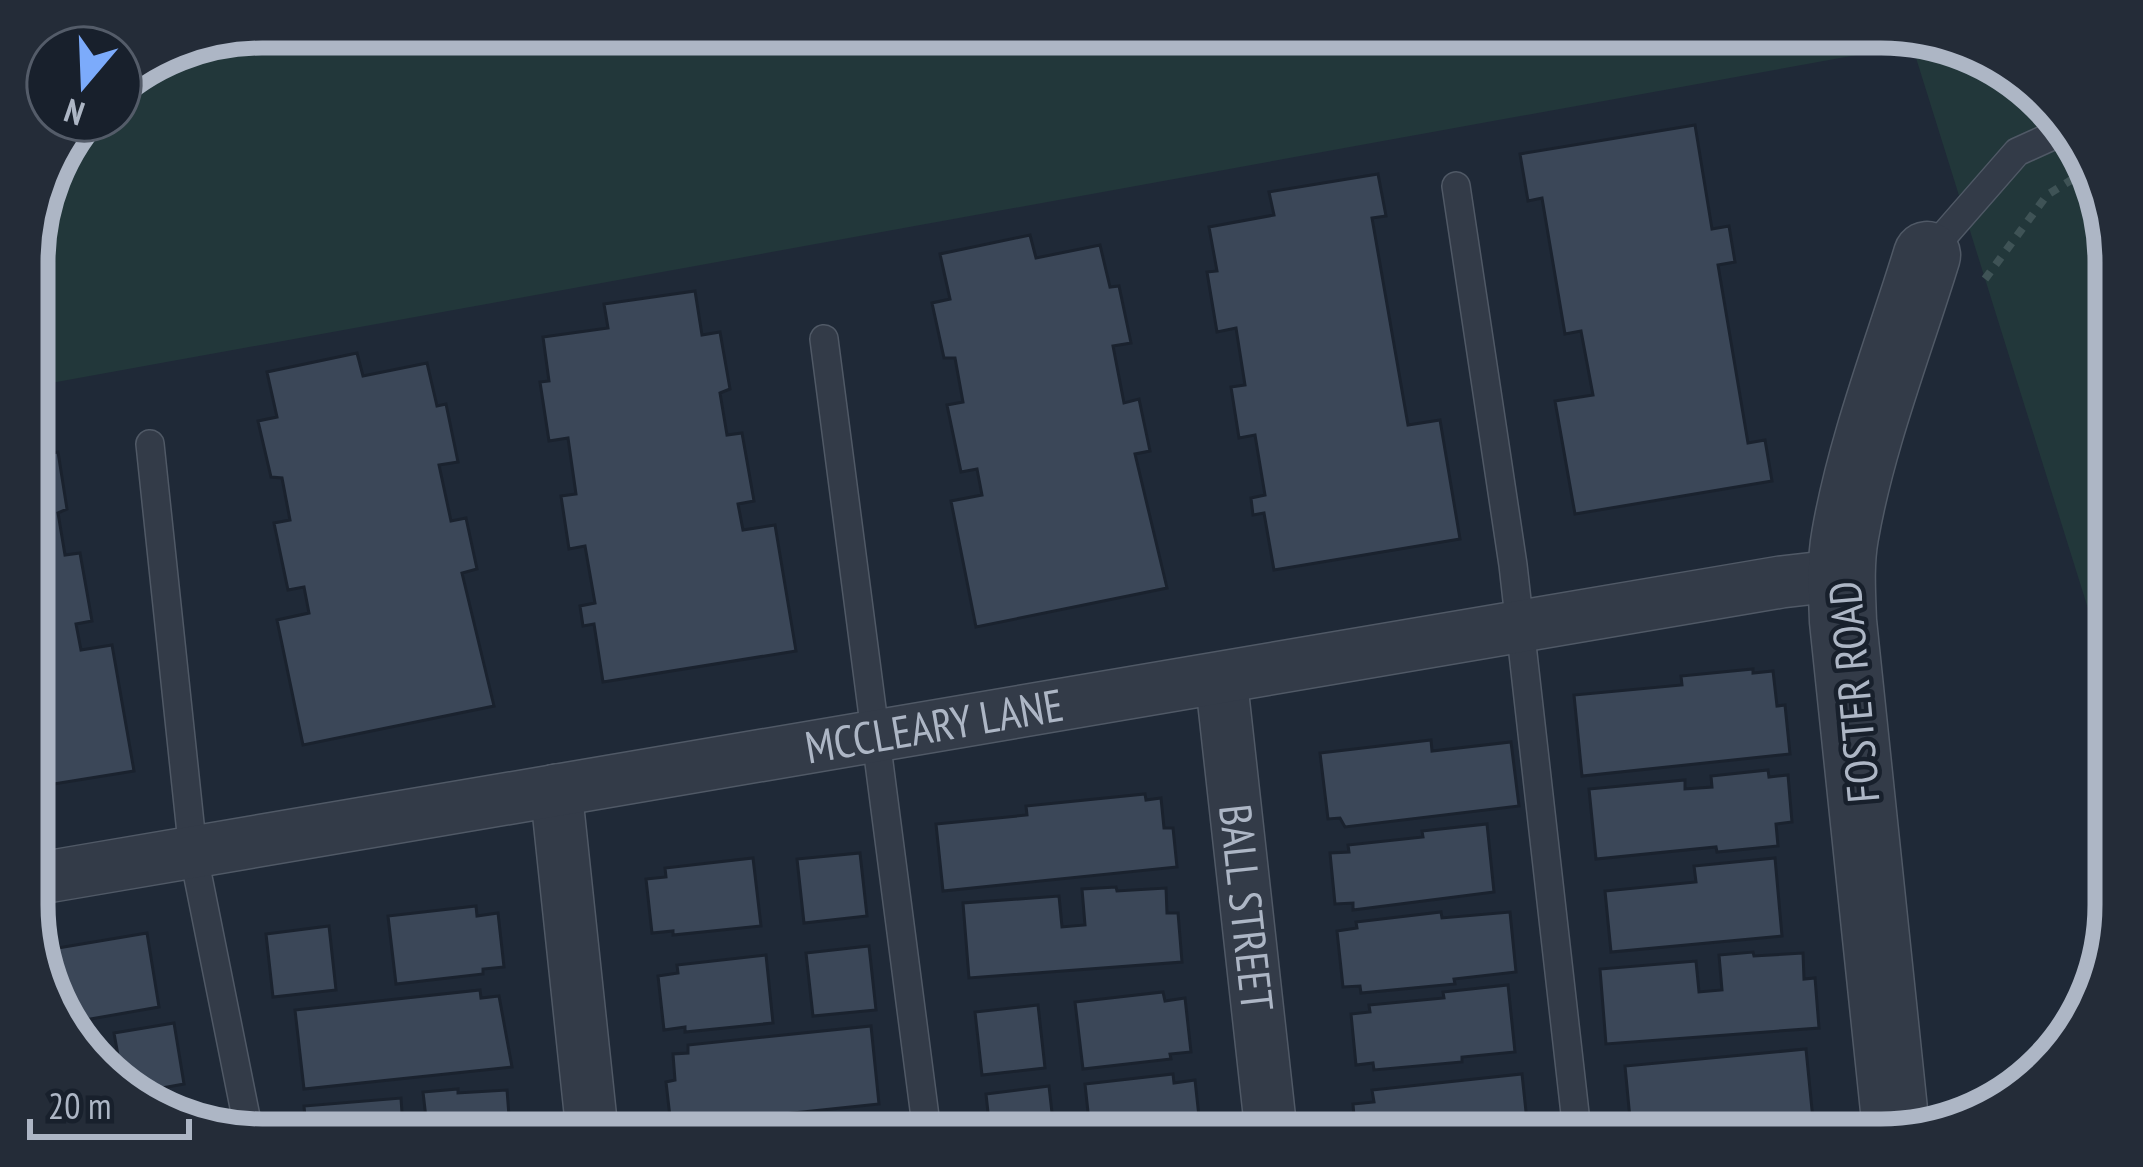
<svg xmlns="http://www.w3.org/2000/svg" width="2143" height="1167" font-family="'PT Sans Narrow',sans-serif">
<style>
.green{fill:#22373a}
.building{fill:#3b4758;stroke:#1a222e;stroke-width:3}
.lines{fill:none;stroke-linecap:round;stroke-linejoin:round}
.service-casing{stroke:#505966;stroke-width:30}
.minor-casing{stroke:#505966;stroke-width:54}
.tertiary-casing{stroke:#505966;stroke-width:69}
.path{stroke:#3f5356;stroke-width:8;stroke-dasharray:9 9;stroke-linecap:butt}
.service{stroke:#333b48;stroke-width:27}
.minor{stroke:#333b48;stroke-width:51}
.tertiary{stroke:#333b48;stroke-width:66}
.labels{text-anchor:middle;stroke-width:9;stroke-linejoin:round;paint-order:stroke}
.street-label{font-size:45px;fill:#adb6c5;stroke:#18202c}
.rim{fill:none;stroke:#adb6c5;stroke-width:15}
</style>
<rect width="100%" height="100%" fill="#1f2937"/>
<path class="green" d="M262,27H1881L1998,58L2077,132L2115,246V695L1912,45L29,387V232L88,120H120V78L173,45Z"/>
<path class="building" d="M1695,125L1712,229L1729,226L1735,262L1718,265L1748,443L1765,440L1772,481L1575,514L1555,401L1593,395L1581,331L1565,334L1542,198L1528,201L1520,154Z
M1378,174L1386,216L1372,218L1408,425L1440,420L1460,539L1274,570L1264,513L1253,515L1251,498L1265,495L1255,435L1239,438L1231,387L1245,385L1236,328L1217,332L1207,272L1217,271L1209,227L1274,215L1269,192Z
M1030,235L1036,258L1100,245L1110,287L1119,286L1131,343L1113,346L1124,403L1139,399L1150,451L1135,454L1167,588L976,627L951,501L982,495L977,469L961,472L947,405L963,402L955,358H944L932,303L950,299L940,254Z
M695,291L702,335L720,332L730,389L720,393L727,435L742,433L754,501L738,504L743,530L775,525L796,651L603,682L594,624L583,626L580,606L595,603L585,546L569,549L561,496L576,494L568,438L549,441L540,382L549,381L543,337L608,328L604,304Z
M357,353L363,376L427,363L437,406L446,404L458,462L439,465L451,521L466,518L477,569L462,573L494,706L303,745L277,620L309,613L304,587L288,590L274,523L290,520L282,478L271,477L258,421L277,417L267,372Z
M29,411H33L40,455L58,452L67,509L58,513L65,555L80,553L92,621L76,624L81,650L112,645L134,771L29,788Z
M1753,669V673L1773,671L1777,706L1785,705L1790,754L1582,776L1574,695L1682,685L1681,676Z
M1431,740L1432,751L1511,742L1519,806L1345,827L1340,818L1328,819L1320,753Z
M1768,770L1769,777L1788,775L1792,822L1776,824L1778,846L1717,852L1716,847L1596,859L1589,789L1685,780V789L1712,787L1711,776Z
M1145,794L1146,800L1161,798L1164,828H1173L1177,867L943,891L936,824L1027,815L1026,806Z
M1487,824L1494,892L1353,910V903L1335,904L1330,853L1349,852L1348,845L1423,837L1422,831Z
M860,853L867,916L804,923L797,859Z
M753,858L761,926L673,935V931L652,933L646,879L666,877L665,868Z
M1775,858L1782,936L1611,952L1605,891L1696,882L1694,866Z
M1116,887L1117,891L1166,888L1167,913H1178L1182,962L969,978L963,903L1059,896L1062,927L1085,925L1082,889Z
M476,906L477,916L498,913L504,967L483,969V974L396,984L388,916Z
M1441,912L1442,918L1510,912L1516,972L1454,979L1455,984L1361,993L1360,986L1343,987L1337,931L1357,928L1356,922Z
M329,926L336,990L273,997L266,934Z
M147,933L159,1007L62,1024L46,980L57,979L52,949Z
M869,946L876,1010L813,1016L806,953Z
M1753,952L1754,956L1803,953L1804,979L1815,978L1819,1028L1606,1044L1600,969L1696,961L1699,992L1722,990L1719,955Z
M766,955L773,1023L685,1032V1027L664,1030L658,976L678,973L677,965Z
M1508,985L1515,1052L1462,1057V1062L1374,1070L1373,1063L1356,1065L1351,1014L1370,1012L1369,1005L1444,998L1443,992Z
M480,990L481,998L499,996L512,1067L304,1089L295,1010Z
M1163,992L1165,1001L1185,998L1191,1052L1170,1054L1171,1059L1083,1069L1075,1002Z
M1038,1005L1045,1068L982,1075L975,1012Z
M174,1023L184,1084L129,1094L124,1089L114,1033Z
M871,1026L879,1104L671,1126L666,1082L675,1080L673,1054L688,1053V1045Z
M1806,1049L1815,1140H1632L1625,1066Z
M1173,1074L1174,1083L1195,1080L1201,1135L1180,1140H1091L1085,1084Z
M1522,1074L1529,1140H1356L1353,1104L1374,1102L1372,1090Z
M1049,1086L1055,1140H991L986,1094Z
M458,1089V1093L507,1090L509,1116L519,1114L521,1140H307L304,1106L401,1098L403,1129L427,1127L423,1092Z
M188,1103L191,1121L148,1110Z
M898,1121L900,1140H840L839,1127Z
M810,1129L811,1140H712Z"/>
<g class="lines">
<g class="service-casing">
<path id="service" d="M1456,186L1513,565L1578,1140
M1927,255L2017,152L2072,127
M824,339L928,1140
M150,444L193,852L250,1137"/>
</g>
<g class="minor-casing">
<g id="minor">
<path id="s1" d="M1221,678L1272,1140"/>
<path d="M556,790L593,1140"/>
<path id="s2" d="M29,880L1781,582L1842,575"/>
</g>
</g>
<g class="tertiary-casing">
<path id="tertiary" d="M1897,1139L1843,621C1842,593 1840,564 1845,536C1861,443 1899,346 1927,255"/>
</g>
<path class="path" d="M1985,279L2047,195L2089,169"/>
<use href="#service" class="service"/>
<use href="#minor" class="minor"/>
<use href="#tertiary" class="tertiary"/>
</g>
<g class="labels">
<g class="street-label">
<text transform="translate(1854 692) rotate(-95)" y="16">FOSTER ROAD</text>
<text dy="16" stroke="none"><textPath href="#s2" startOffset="918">MCCLEARY LANE</textPath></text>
<text dy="16" stroke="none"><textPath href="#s1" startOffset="231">BALL STREET</textPath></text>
</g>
</g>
<path d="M0 0H2143V1167H0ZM262 48H1881A214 214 0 0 1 2095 262V905A214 214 0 0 1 1881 1119H262A214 214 0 0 1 48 905V262A214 214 0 0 1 262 48Z" fill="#242c38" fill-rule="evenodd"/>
<path class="rim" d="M262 48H1881A214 214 0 0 1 2095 262V905A214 214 0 0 1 1881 1119H262A214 214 0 0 1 48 905V262A214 214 0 0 1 262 48Z"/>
<g transform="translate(84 84) rotate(199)"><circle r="57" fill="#18202c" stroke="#545c69" stroke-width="3"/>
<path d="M0-9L21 45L0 30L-21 45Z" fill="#7cabfb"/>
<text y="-18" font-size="33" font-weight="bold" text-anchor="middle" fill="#adb6c5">N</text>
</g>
<path d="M30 1119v18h159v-18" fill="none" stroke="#adb6c5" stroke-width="6"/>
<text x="48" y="1119" font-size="36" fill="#adb6c5" stroke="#18202c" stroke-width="9" paint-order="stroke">20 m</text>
</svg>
